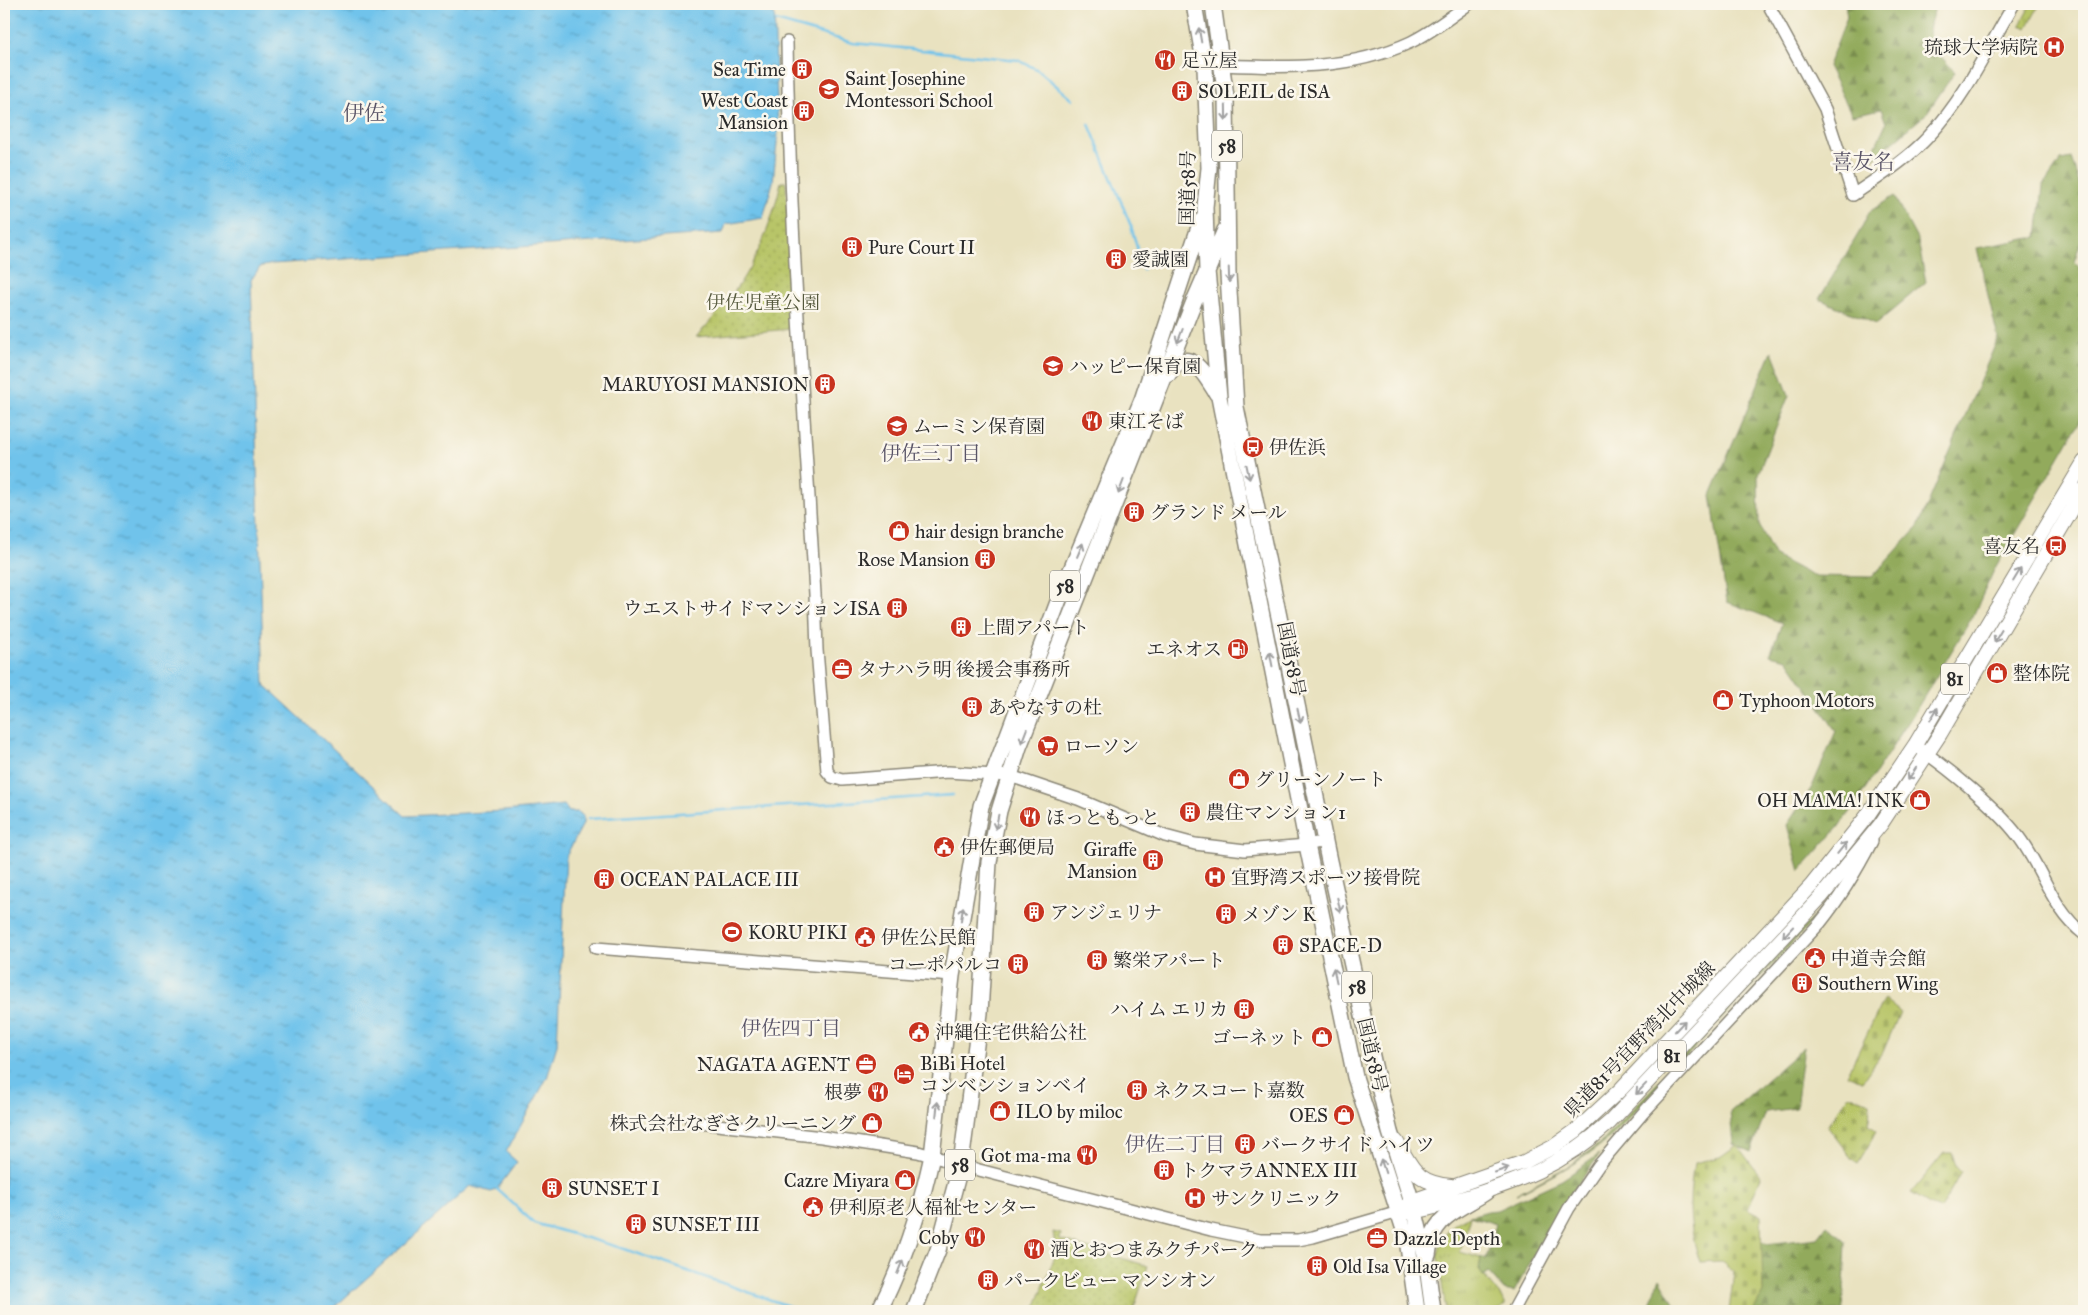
<svg xmlns="http://www.w3.org/2000/svg" width="2088" height="1315" font-family="'IM FELL Great Primer','Noto Serif JP',serif">
<style>
.grass{fill:url(#grass-tufts);stroke:#727849}
.forest{fill:url(#forest-firs);stroke:#5e6a44}
.cemetery{fill:url(#cemetery-stones);stroke:#727849}
.park{fill:url(#park-dots);stroke:#727849}
.water{fill:url(#water-ripples);stroke:#4d778b}
.lines{fill:none;stroke-linecap:round;stroke-linejoin:round}
.stream{stroke:#6fc3eb;stroke-width:2.5}
.tertiary-casing{stroke:#8a8676;stroke-width:14}
.primary-casing{stroke:#8a8676;stroke-width:16}
.trunk-casing{stroke:#8a8676;stroke-width:18}
.tertiary{stroke:#fff;stroke-width:11}
.primary{stroke:#fff;stroke-width:14}
.trunk{stroke:#fff;stroke-width:15}
.oneway{stroke:#a0a0a0}
.labels{text-anchor:middle;stroke-width:5;stroke-linejoin:round;paint-order:stroke}
.shield{fill:#fbf7ec;stroke:#696865;stroke-width:1}
.shield-label{font-size:18px;font-weight:bold;fill:#2b2b2b}
.poi-label{font-size:19px;fill:#2b2b2b;stroke:#fbf7ec;text-anchor:start}
.street-label{font-size:19px;fill:#2b2b2b;stroke:#fbf7ec}
.park-label{font-size:19px;fill:#55593d;stroke:#fbf7ec}
.neighbourhood-label{font-size:20px;fill:#595467;stroke:#fbf7ec}
.quarter-label{font-size:21px;fill:#595467;stroke:#fbf7ec}
</style>
<defs>
<pattern id="grass-tufts" width="24" height="20" patternUnits="userSpaceOnUse" patternTransform="scale(1.25)"><rect width="24" height="20" fill="#b8c567"/><path d="M3 7l-1-3M5 7V3M7 7l1-3M15 17l-1-3M17 17v-4M19 17l1-3" fill="none" stroke="#9ea95a"/></pattern>
<pattern id="forest-firs" width="22" height="20" patternUnits="userSpaceOnUse" patternTransform="scale(1.25)"><rect width="22" height="20" fill="#92aa5c"/><path d="M5 1l3.5 6h-7zM16 11l3.5 6h-7z" fill="#778b4c"/></pattern>
<pattern id="cemetery-stones" width="16" height="16" patternUnits="userSpaceOnUse" patternTransform="scale(1.25)"><rect width="16" height="16" fill="#b8c567"/><path d="M2 7V4a2 2 0 0 1 4 0v3zM10 15v-3a2 2 0 0 1 4 0v3z" fill="#9ea95a"/></pattern>
<pattern id="park-dots" width="8" height="8" patternUnits="userSpaceOnUse" patternTransform="scale(1.25)"><rect width="8" height="8" fill="#b8c567"/><path d="M2 2h.1M6 6h.1" fill="none" stroke="#9ea95a" stroke-width="1.8" stroke-linecap="round"/></pattern>
<pattern id="water-ripples" width="26" height="14" patternUnits="userSpaceOnUse" patternTransform="scale(1.25)"><rect width="26" height="14" fill="#6fc3eb"/><path d="M2 4q2-2 4 0t4 0M15 11q2-2 4 0t4 0" fill="none" stroke="#5b9fbf"/></pattern>
</defs>
<rect width="100%" height="100%" fill="#fbf7ec"/>
<filter id="ink" filterUnits="userSpaceOnUse"><feTurbulence type="fractalNoise" baseFrequency=".02" numOctaves="2"/><feDisplacementMap in="SourceGraphic" scale="10" xChannelSelector="R" yChannelSelector="G"/><feConvolveMatrix kernelMatrix="1 2 1 2 8 2 1 2 1" color-interpolation-filters="sRGB"/></filter>
<filter id="wash" filterUnits="userSpaceOnUse"><feTurbulence type="fractalNoise" baseFrequency=".0096" numOctaves="4" result="noise"/><feDisplacementMap in="SourceGraphic" scale="20" xChannelSelector="R" yChannelSelector="G"/><feGaussianBlur stdDeviation="1.12" result="paint"/><feColorMatrix in="noise" values="0 0 0 0 0 0 0 0 0 0 0 0 0 0 0 0 0 1.4 0 .05"/><feComposite in="paint" operator="in"/></filter>
<g filter="url(#wash)">
<rect width="100%" height="100%" fill="#e9e2c0"/>
<path class="grass" d="M2031,4H2040L2027,28L2020,25Z
M1470,1216L1460,1252L1481,1258L1479,1270L1501,1297L1505,1306L1499,1311H1446L1438,1257C1440,1235 1450,1224 1470,1216Z"/>
<path class="forest" d="M1845,4H1937C1921,40 1931,45 1955,72L1926,114L1868,163L1886,123L1881,109L1852,115L1828,66L1847,17Z
M2071,158L2084,197V233L2074,262L2084,272V414L1995,568L1973,616L1913,715L1856,803L1837,829L1800,871L1787,825L1812,787L1836,731L1787,659L1770,655L1782,623L1727,602L1711,495L1772,351L1789,395L1758,474L1759,525L1775,556L1813,576L1872,577L1918,527L1998,338L1977,248L2037,237L2043,186L2061,160Z
M1894,196L1918,241L1926,282L1876,324L1819,299L1860,231L1869,212Z
M1814,916L1808,926L1616,1132C1587,1159 1552,1176 1516,1194L1569,1166L1603,1141Z
M1804,1047L1796,1108L1766,1112L1751,1152L1733,1144L1730,1112Z
M1600,1154L1559,1211L1514,1292L1504,1290L1488,1272L1483,1276L1479,1270L1481,1258L1486,1259L1496,1224L1470,1216L1488,1211L1497,1210L1562,1180Z
M1827,1225L1846,1242L1843,1311H1749L1734,1228L1766,1244L1817,1238Z
M1660,1278L1675,1305L1677,1311H1652L1650,1304Z"/>
<path class="cemetery" d="M1884,999L1900,1012L1883,1052L1862,1081L1847,1075Z
M1849,1095L1870,1102L1869,1125L1877,1131L1858,1163L1852,1159L1827,1126Z
M1737,1145L1761,1177L1748,1209L1761,1216L1763,1293L1753,1311H1729L1734,1272L1720,1261L1700,1262C1688,1226 1688,1200 1694,1163L1720,1157Z
M1944,1153H1952L1956,1167L1961,1172L1940,1210L1911,1193Z"/>
<path class="park" d="M781,182H786L792,329L696,337C743,287 766,249 781,182Z
M1053,1232L1061,1234L1060,1240L1148,1266L1133,1311H1034L1056,1253Z"/>
<path class="water" d="M4,4H772L774,6L778,133L773,182L763,218L726,224L723,233L272,264L260,267L251,280L264,684L405,816L505,811L564,805L569,812H578L583,816V824L566,856L557,1045L547,1078L506,1152L517,1162L497,1189L491,1192L470,1186L330,1311H4Z"/>
<g class="lines">
<path class="stream" d="M776,21L853,43L1018,60L1038,70L1073,100
M1089,124L1131,226L1143,269
M588,819L953,795
M497,1189L534,1223L618,1247L803,1311"/>
</g>
</g>
<g filter="url(#ink)">
<g class="lines">
<g class="tertiary-casing">
<path id="tertiary" d="M1768,4L1825,109L1853,195C1879,177 1908,159 1929,136C1965,98 1988,48 2014,4
M787,42C790,226 804,410 815,594L817,650L827,771L832,777L842,780L948,772L1010,776L1078,799L1165,836L1195,844L1245,850L1307,845L1325,841
M1222,65C1287,68 1351,70 1411,42C1432,32 1450,17 1469,4
M1920,749C1949,769 1996,807 2018,836C2042,867 2052,910 2084,934
M596,948L952,976
M691,1122L822,1137L918,1152L979,1170L1211,1230L1260,1240H1298L1313,1237L1399,1212
M1513,1311L1569,1208L1598,1166L1643,1113L1820,923C1841,897 1857,870 1872,841"/>
</g>
<g class="primary-casing">
<path id="primary" d="M1396,1141C1413,1168 1415,1183 1451,1186
M1399,1212L1412,1201L1524,1162L1553,1147L1577,1130L1621,1089L1811,886L1867,816L1915,745L2084,462
M1405,1212C1423,1212 1440,1205 1457,1200C1518,1182 1562,1166 1610,1122L1821,897L1881,824L1940,734L2084,489"/>
</g>
<g class="trunk-casing">
<path id="trunk" d="M1194,4L1205,67L1209,168L1205,207L1207,271L1219,397L1307,845L1355,1077L1407,1239L1417,1311
M1213,4L1226,97L1228,274L1236,407L1329,861L1375,1070L1390,1132L1415,1212L1426,1259L1433,1311
M1168,375C1188,341 1205,375 1217,394
M1428,1255C1429,1250 1429,1245 1431,1240C1438,1214 1466,1206 1486,1192
M879,1311C904,1262 920,1210 932,1156L952,976L981,806L1061,594L1142,400L1201,221
M914,1311L938,1250L961,1164L980,1013L989,862L999,811L1019,747L1195,299L1225,230"/>
</g>
<use href="#tertiary" class="tertiary"/>
<use href="#primary" class="primary"/>
<use href="#trunk" class="trunk"/>
</g>
<defs><path id="oneway-shaft" d="M-6 0H5M1.5-3L5.5 0L1.5 3" fill="none" stroke-width="1.6" stroke-linecap="round" stroke-linejoin="round" transform="scale(1.25)"/></defs>
<g class="oneway">
<use href="#oneway-shaft" transform="translate(1200 35) rotate(-100)"/>
<use href="#oneway-shaft" transform="translate(1226 113) rotate(89)"/>
<use href="#oneway-shaft" transform="translate(1229 275) rotate(88)"/>
<use href="#oneway-shaft" transform="translate(1180 336) rotate(111)"/>
<use href="#oneway-shaft" transform="translate(1248 472) rotate(78)"/>
<use href="#oneway-shaft" transform="translate(1121 487) rotate(111)"/>
<use href="#oneway-shaft" transform="translate(1080 550) rotate(-67)"/>
<use href="#oneway-shaft" transform="translate(2017 575) rotate(-59)"/>
<use href="#oneway-shaft" transform="translate(1998 636) rotate(121)"/>
<use href="#oneway-shaft" transform="translate(1271 659) rotate(-101)"/>
<use href="#oneway-shaft" transform="translate(1934 714) rotate(-59)"/>
<use href="#oneway-shaft" transform="translate(1299 716) rotate(78)"/>
<use href="#oneway-shaft" transform="translate(1024 736) rotate(111)"/>
<use href="#oneway-shaft" transform="translate(1912 774) rotate(123)"/>
<use href="#oneway-shaft" transform="translate(997 822) rotate(101)"/>
<use href="#oneway-shaft" transform="translate(1842 848) rotate(-51)"/>
<use href="#oneway-shaft" transform="translate(1339 905) rotate(77)"/>
<use href="#oneway-shaft" transform="translate(962 914) rotate(-81)"/>
<use href="#oneway-shaft" transform="translate(1788 932) rotate(133)"/>
<use href="#oneway-shaft" transform="translate(1335 975) rotate(-102)"/>
<use href="#oneway-shaft" transform="translate(1680 1026) rotate(-47)"/>
<use href="#oneway-shaft" transform="translate(1641 1089) rotate(134)"/>
<use href="#oneway-shaft" transform="translate(937 1109) rotate(-84)"/>
<use href="#oneway-shaft" transform="translate(1383 1166) rotate(-108)"/>
<use href="#oneway-shaft" transform="translate(1502 1170) rotate(-19)"/>
<use href="#oneway-shaft" transform="translate(900 1267) rotate(-68)"/>
</g>
</g>
<defs>
<g id="hospital-disc" transform="scale(1.125)"><circle r="9.5" fill="#c8321e" stroke="#fbf7ec"/><path d="M-5-5h3v3.5h4V-5h3V5h-3V1.5h-4V5h-3Z" fill="#fff"/></g>
<g id="restaurant-disc" transform="scale(1.125)"><circle r="9.5" fill="#c8321e" stroke="#fbf7ec"/><path d="M-5-6h1v4h1v-4h1v4h1v-4h1v5L-1.5 .5V6h-2V.5L-5-1ZM5-6V6H3V1.5H1.5Q1.5-4 5-6Z" fill="#fff"/></g>
<g id="building-disc" transform="scale(1.125)"><circle r="9.5" fill="#c8321e" stroke="#fbf7ec"/><path d="M-4-6H4V6H1V3H-1V6H-4ZM-2.5-4.3h1.7v1.8h-1.7ZM.8-4.3h1.7v1.8H.8ZM-2.5-1h1.7V.8h-1.7ZM.8-1h1.7V.8H.8Z" fill="#fff"/></g>
<g id="school-disc" transform="scale(1.125)"><circle r="9.5" fill="#c8321e" stroke="#fbf7ec"/><path d="M0-5L7-2L0 1L-7-2ZM-4 1L0 2.5L4 1V4Q0 6-4 4Z" fill="#fff"/></g>
<g id="bus-disc" transform="scale(1.125)"><circle r="9.5" fill="#c8321e" stroke="#fbf7ec"/><path d="M-5-6H5V4H4V6H2V4H-2V6H-4V4H-5ZM-3.5-4V0h7V-4ZM-3.5 1.2v1.5H-2V1.2ZM2 1.2v1.5H3.5V1.2Z" fill="#fff"/></g>
<g id="shop-disc" transform="scale(1.125)"><circle r="9.5" fill="#c8321e" stroke="#fbf7ec"/><path d="M-5-2.5h2.3a2.7 3.5 0 0 1 5.4 0H5L5.5 6h-11ZM-1.5-2.5h3a1.5 2.3 0 0 0-3 0Z" fill="#fff"/></g>
<g id="fuel-disc" transform="scale(1.125)"><circle r="9.5" fill="#c8321e" stroke="#fbf7ec"/><path d="M-5.5-6h7V0h2V4h1.3V-2.5L3-4.5l.8-.8L6-3V5H2.5V1h-1V6h-7ZM-4.2-4.7v3.2H.2V-4.7Z" fill="#fff"/></g>
<g id="office-disc" transform="scale(1.125)"><circle r="9.5" fill="#c8321e" stroke="#fbf7ec"/><path d="M-6-3h4V-5.5h4V-3h4V5H-6ZM-1-4.5V-3h2v-1.5ZM-6 0V1H6V0Z" fill="#fff"/></g>
<g id="supermarket-disc" transform="scale(1.125)"><circle r="9.5" fill="#c8321e" stroke="#fbf7ec"/><path d="M-6-5.5h2.5l.6 2H6L4.5 2H-2.5L-4.4-4H-6ZM-1.5 3.2a1.3 1.3 0 1 0 .1 0ZM3 3.2a1.3 1.3 0 1 0 .1 0Z" fill="#fff"/></g>
<g id="civic-disc" transform="scale(1.125)"><circle r="9.5" fill="#c8321e" stroke="#fbf7ec"/><path d="M-.6-6.5H3V-4.5H.6V-3L4-1V1h2V6H-6V1h2V-1L-.6-3ZM-1.2 2.5V6h2.4V2.5Z" fill="#fff"/></g>
<g id="stadium-disc" transform="scale(1.125)"><circle r="9.5" fill="#c8321e" stroke="#fbf7ec"/><path d="M0-5a6.5 5 0 1 0 0 10a6.5 5 0 1 0 0-10ZM-3.5-1.8h7v3.6h-7Z" fill="#fff"/></g>
<g id="hotel-disc" transform="scale(1.125)"><circle r="9.5" fill="#c8321e" stroke="#fbf7ec"/><path d="M-6-4.5h1.5V1H6V5H4.5V3h-9V5H-6ZM-4 0a1.8 1.8 0 1 1 3.6 0ZM.5 0V-2.5h3Q6-2.5 6 0Z" fill="#fff"/></g>
</defs>
<g fill-rule="evenodd">
<use href="#hospital-disc" x="2054" y="47"/>
<use href="#restaurant-disc" x="1165" y="60"/>
<use href="#building-disc" x="802" y="69"/>
<use href="#school-disc" x="829" y="89"/>
<use href="#building-disc" x="1182" y="91"/>
<use href="#building-disc" x="804" y="111"/>
<use href="#building-disc" x="852" y="247"/>
<use href="#building-disc" x="1116" y="259"/>
<use href="#school-disc" x="1053" y="366"/>
<use href="#building-disc" x="825" y="384"/>
<use href="#restaurant-disc" x="1092" y="421"/>
<use href="#school-disc" x="897" y="426"/>
<use href="#bus-disc" x="1253" y="447"/>
<use href="#building-disc" x="1134" y="512"/>
<use href="#shop-disc" x="899" y="531"/>
<use href="#bus-disc" x="2056" y="546"/>
<use href="#building-disc" x="985" y="559"/>
<use href="#building-disc" x="897" y="608"/>
<use href="#building-disc" x="961" y="627"/>
<use href="#fuel-disc" x="1238" y="649"/>
<use href="#office-disc" x="842" y="669"/>
<use href="#shop-disc" x="1997" y="673"/>
<use href="#shop-disc" x="1723" y="700"/>
<use href="#building-disc" x="972" y="707"/>
<use href="#supermarket-disc" x="1048" y="746"/>
<use href="#shop-disc" x="1239" y="779"/>
<use href="#shop-disc" x="1920" y="800"/>
<use href="#building-disc" x="1190" y="812"/>
<use href="#restaurant-disc" x="1030" y="817"/>
<use href="#civic-disc" x="944" y="847"/>
<use href="#building-disc" x="1153" y="860"/>
<use href="#hospital-disc" x="1215" y="877"/>
<use href="#building-disc" x="604" y="879"/>
<use href="#building-disc" x="1034" y="912"/>
<use href="#building-disc" x="1226" y="914"/>
<use href="#stadium-disc" x="732" y="932"/>
<use href="#civic-disc" x="865" y="937"/>
<use href="#building-disc" x="1283" y="945"/>
<use href="#civic-disc" x="1815" y="958"/>
<use href="#building-disc" x="1097" y="960"/>
<use href="#building-disc" x="1018" y="964"/>
<use href="#building-disc" x="1802" y="983"/>
<use href="#building-disc" x="1244" y="1009"/>
<use href="#civic-disc" x="919" y="1032"/>
<use href="#shop-disc" x="1322" y="1037"/>
<use href="#office-disc" x="866" y="1064"/>
<use href="#hotel-disc" x="904" y="1074"/>
<use href="#building-disc" x="1137" y="1090"/>
<use href="#restaurant-disc" x="878" y="1092"/>
<use href="#shop-disc" x="1000" y="1111"/>
<use href="#shop-disc" x="1344" y="1115"/>
<use href="#shop-disc" x="872" y="1123"/>
<use href="#building-disc" x="1245" y="1144"/>
<use href="#restaurant-disc" x="1087" y="1155"/>
<use href="#building-disc" x="1164" y="1170"/>
<use href="#shop-disc" x="905" y="1180"/>
<use href="#building-disc" x="552" y="1188"/>
<use href="#hospital-disc" x="1195" y="1198"/>
<use href="#civic-disc" x="813" y="1207"/>
<use href="#building-disc" x="636" y="1224"/>
<use href="#restaurant-disc" x="975" y="1237"/>
<use href="#office-disc" x="1377" y="1238"/>
<use href="#restaurant-disc" x="1034" y="1249"/>
<use href="#building-disc" x="1317" y="1266"/>
<use href="#building-disc" x="988" y="1280"/>
</g>
<g class="labels">
<g class="shield">
<rect x="1212" y="130.5" width="30" height="31" rx="4"/>
<rect x="1050" y="570.5" width="30" height="31" rx="4"/>
<rect x="1941" y="663.5" width="28" height="31" rx="4"/>
<rect x="1342" y="971.5" width="30" height="31" rx="4"/>
<rect x="1658" y="1040.5" width="28" height="31" rx="4"/>
<rect x="945" y="1149.5" width="30" height="31" rx="4"/>
</g>
<g class="shield-label">
<text x="1227" y="152">58</text>
<text x="1065" y="592">58</text>
<text x="1955" y="685">81</text>
<text x="1357" y="993">58</text>
<text x="1672" y="1062">81</text>
<text x="960" y="1171">58</text>
</g>
<g class="poi-label">
<text x="2038" y="54" text-anchor="end">琉球大学病院</text>
<text x="1181" y="67">足立屋</text>
<text x="786" y="76" text-anchor="end">Sea Time</text>
<text x="845" y="85">Saint Josephine<tspan x="845" dy="22">Montessori School</tspan></text>
<text x="1198" y="98">SOLEIL de ISA</text>
<text x="788" y="107" text-anchor="end">West Coast<tspan x="788" dy="22">Mansion</tspan></text>
<text x="868" y="254">Pure Court II</text>
<text x="1132" y="266">愛誠園</text>
<text x="1069" y="373">ハッピー保育園</text>
<text x="809" y="391" text-anchor="end">MARUYOSI MANSION</text>
<text x="1108" y="428">東江そば</text>
<text x="913" y="433">ムーミン保育園</text>
<text x="1269" y="454">伊佐浜</text>
<text x="1150" y="519">グランド メール</text>
<text x="915" y="538">hair design branche</text>
<text x="2040" y="553" text-anchor="end">喜友名</text>
<text x="969" y="566" text-anchor="end">Rose Mansion</text>
<text x="881" y="615" text-anchor="end">ウエストサイドマンションISA</text>
<text x="977" y="634">上間アパート</text>
<text x="1222" y="656" text-anchor="end">エネオス</text>
<text x="858" y="676">タナハラ明 後援会事務所</text>
<text x="2013" y="680">整体院</text>
<text x="1739" y="707">Typhoon Motors</text>
<text x="988" y="714">あやなすの杜</text>
<text x="1064" y="753">ローソン</text>
<text x="1255" y="786">グリーンノート</text>
<text x="1904" y="807" text-anchor="end">OH MAMA! INK</text>
<text x="1206" y="819">農住マンション1</text>
<text x="1046" y="824">ほっともっと</text>
<text x="960" y="854">伊佐郵便局</text>
<text x="1137" y="856" text-anchor="end">Giraffe<tspan x="1137" dy="22">Mansion</tspan></text>
<text x="1231" y="884">宜野湾スポーツ接骨院</text>
<text x="620" y="886">OCEAN PALACE III</text>
<text x="1050" y="919">アンジェリナ</text>
<text x="1242" y="921">メゾン K</text>
<text x="748" y="939">KORU PIKI</text>
<text x="881" y="944">伊佐公民館</text>
<text x="1299" y="952">SPACE-D</text>
<text x="1831" y="965">中道寺会館</text>
<text x="1113" y="967">繁栄アパート</text>
<text x="1002" y="971" text-anchor="end">コーポパルコ</text>
<text x="1818" y="990">Southern Wing</text>
<text x="1228" y="1016" text-anchor="end">ハイム エリカ</text>
<text x="935" y="1039">沖縄住宅供給公社</text>
<text x="1306" y="1044" text-anchor="end">ゴーネット</text>
<text x="920" y="1070">BiBi Hotel<tspan x="920" dy="22">コンベンションベイ</tspan></text>
<text x="850" y="1071" text-anchor="end">NAGATA AGENT</text>
<text x="1153" y="1097">ネクスコート嘉数</text>
<text x="862" y="1099" text-anchor="end">根夢</text>
<text x="1016" y="1118">ILO by miloc</text>
<text x="1328" y="1122" text-anchor="end">OES</text>
<text x="856" y="1130" text-anchor="end">株式会社なぎさクリーニング</text>
<text x="1261" y="1151">バークサイド ハイツ</text>
<text x="1071" y="1162" text-anchor="end">Got ma-ma</text>
<text x="1180" y="1177">トクマラANNEX III</text>
<text x="889" y="1187" text-anchor="end">Cazre Miyara</text>
<text x="568" y="1195">SUNSET I</text>
<text x="1211" y="1205">サンクリニック</text>
<text x="829" y="1214">伊利原老人福祉センター</text>
<text x="652" y="1231">SUNSET III</text>
<text x="959" y="1244" text-anchor="end">Coby</text>
<text x="1393" y="1245">Dazzle Depth</text>
<text x="1050" y="1256">酒とおつまみクチパーク</text>
<text x="1333" y="1273">Old Isa Village</text>
<text x="1004" y="1287">パークビュー マンシオン</text>
</g>
<g class="street-label">
<text transform="translate(1187 188) rotate(-89)" y="7">国道58号</text>
<text transform="translate(1292 659) rotate(79)" y="7">国道58号</text>
<text transform="translate(1639 1039) rotate(-46)" y="7">県道81号宜野湾北中城線</text>
<text transform="translate(1373 1055) rotate(77)" y="7">国道58号</text>
</g>
<g class="park-label">
<text x="763" y="309">伊佐児童公園</text>
</g>
<g class="neighbourhood-label">
<text x="931" y="460">伊佐三丁目</text>
<text x="791" y="1035">伊佐四丁目</text>
<text x="1175" y="1151">伊佐二丁目</text>
</g>
<g class="quarter-label">
<text x="364" y="120">伊佐</text>
<text x="1863" y="169">喜友名</text>
</g>
</g>
<rect width="2088" height="1315" fill="none" stroke="#fbf7ec" stroke-width="20"/>
</svg>
